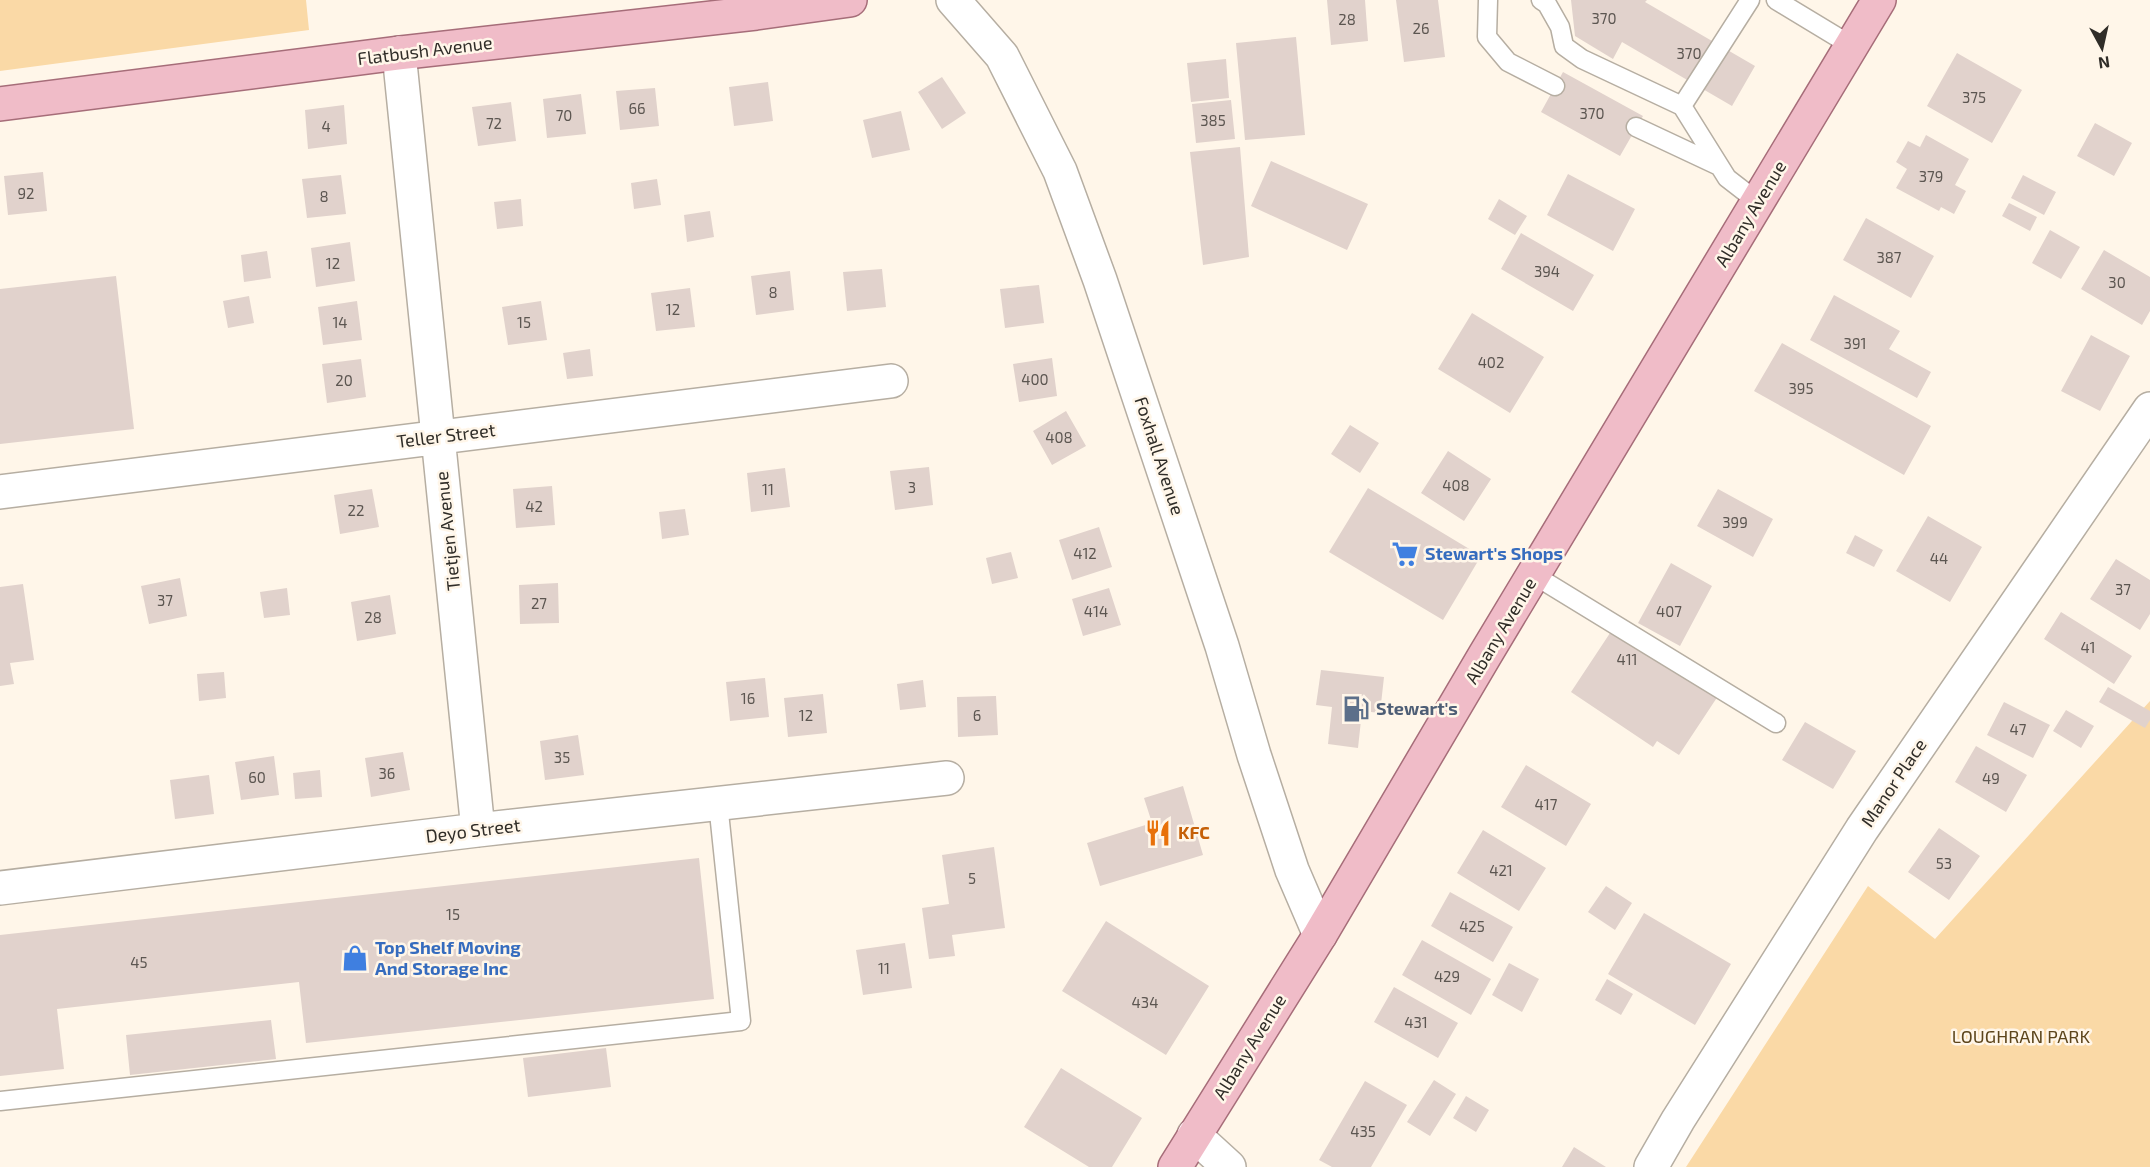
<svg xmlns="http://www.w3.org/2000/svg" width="2150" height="1167" font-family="'Exo 2',sans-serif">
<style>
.green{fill:#fad9a6}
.building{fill:#e1d2cc}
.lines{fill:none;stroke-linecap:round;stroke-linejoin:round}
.service-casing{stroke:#b6aea2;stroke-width:21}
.minor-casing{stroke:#b6aea2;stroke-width:36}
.tertiary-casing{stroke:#b6aea2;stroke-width:36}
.primary-casing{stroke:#a66d79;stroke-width:36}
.service{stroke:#fff;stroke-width:18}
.minor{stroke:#fff;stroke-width:33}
.tertiary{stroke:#fff;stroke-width:33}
.primary{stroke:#f0bcc8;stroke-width:33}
.labels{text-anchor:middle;stroke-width:5;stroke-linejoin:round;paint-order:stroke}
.number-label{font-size:15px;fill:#5c5651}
.street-label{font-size:18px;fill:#302d28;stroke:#fff6e9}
.shop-label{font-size:18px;font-weight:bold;fill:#366cbe;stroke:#fff6e9;text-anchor:start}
.service-label{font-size:18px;font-weight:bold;fill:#4e5e75;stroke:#fff6e9;text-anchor:start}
.food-label{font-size:18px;font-weight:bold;fill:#c56008;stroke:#fff6e9;text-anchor:start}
.park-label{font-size:18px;fill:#5d451b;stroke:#fff6e9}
</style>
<rect width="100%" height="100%" fill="#fff6e9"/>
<path class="green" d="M0,0H306L309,30L0,71Z
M2150,701V1167H1686L1868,886L1935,939Z"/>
<path class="building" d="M1327,0H1365L1368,41L1331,45Z
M1396,0H1438L1445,57L1404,62Z
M1571,0H1647L1645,2L1755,66L1732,106L1622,42L1613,59L1575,36Z
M1296,37L1305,135L1245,140L1236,43Z
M1957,53L2022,90L1992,143L1927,106Z
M1226,59L1229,98L1191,102L1187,63Z
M1563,72L1643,116L1620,156L1541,112Z
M942,77L966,113L942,129L918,92Z
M768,82L773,121L734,126L729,87Z
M655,88L659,126L620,130L616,91Z
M581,94L586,134L547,138L543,99Z
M1231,100L1235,139L1196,143L1192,104Z
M511,102L516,141L478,146L472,107Z
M344,105L347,144L308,149L305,110Z
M901,111L910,150L872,158L863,120Z
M2095,123L2132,143L2114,176L2077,156Z
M1926,135L1969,159L1955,185L1966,191L1954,214L1941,207L1939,211L1896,188L1907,169L1896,162L1908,141L1920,147Z
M1240,147L1249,257L1203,265L1190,152Z
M1271,161L1368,204L1347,250L1251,206Z
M43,172L47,211L8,215L4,176Z
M1568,174L1635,209L1613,251L1547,215Z
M341,175L346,214L307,218L302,179Z
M2023,175L2056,192L2044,215L2011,198Z
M657,179L661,205L634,209L631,183Z
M521,199L523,226L497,229L494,202Z
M1499,199L1527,216L1515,235L1488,219Z
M2009,203L2037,217L2030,231L2002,216Z
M710,211L714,237L687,242L684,215Z
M1866,218L1934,256L1911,298L1843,260Z
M2050,230L2080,247L2061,279L2032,263Z
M1521,233L1594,275L1573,311L1501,269Z
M350,242L355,281L316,287L311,248Z
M2104,250L2150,277V311L2142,325L2081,289Z
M267,251L271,278L244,282L241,255Z
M882,269L886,307L847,311L843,272Z
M790,271L794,310L756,315L751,276Z
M116,276L134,429L0,444V289Z
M1039,285L1044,323L1005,328L1000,289Z
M690,288L695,327L656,331L651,293Z
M1834,295L1900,331L1889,349L1931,372L1917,398L1810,340Z
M249,296L254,323L228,328L223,301Z
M357,301L362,340L323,345L318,307Z
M541,301L547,340L508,345L502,307Z
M1472,313L1544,357L1510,413L1438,369Z
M2091,335L2130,356L2100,411L2061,391Z
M1782,343L1931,426L1904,475L1754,391Z
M590,349L593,376L567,379L563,353Z
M1052,358L1057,396L1019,402L1013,364Z
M361,359L366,397L327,403L322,364Z
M1066,411L1086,446L1052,465L1033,431Z
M1350,425L1379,443L1360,473L1331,454Z
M1448,451L1491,479L1464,521L1421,493Z
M929,467L933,505L895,510L890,471Z
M785,468L790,507L751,512L747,473Z
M552,486L555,525L516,528L513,489Z
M1368,488L1481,556L1443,620L1329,552Z
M372,489L379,527L340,534L334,495Z
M1718,489L1773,519L1753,557L1697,526Z
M685,509L689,535L662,539L659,512Z
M1928,516L1982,547L1950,602L1896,571Z
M1099,527L1112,567L1072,580L1059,540Z
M1855,535L1883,550L1874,567L1846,553Z
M1011,552L1018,578L992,584L986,558Z
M2116,559L2150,580V614L2140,630L2090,599Z
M1671,563L1712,586L1680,646L1638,623Z
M180,578L187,616L149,624L141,586Z
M558,583L559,623L520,624L519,585Z
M23,584L34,660L10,663L14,684L0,686V587Z
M287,588L290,615L264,618L260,592Z
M1109,588L1121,625L1083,636L1072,599Z
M390,595L396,634L357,641L351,602Z
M2061,612L2132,656L2114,684L2044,639Z
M1614,627L1718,696L1679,755L1657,741L1653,747L1571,692Z
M1321,670L1384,677L1380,713L1362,711L1358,748L1328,744L1332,707L1316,705Z
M224,672L226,698L199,701L197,674Z
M765,678L769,717L730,721L726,682Z
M923,680L926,707L900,710L897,684Z
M2108,687L2150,711V720L2145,728L2099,702Z
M823,694L827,733L788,737L784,698Z
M996,696L998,735L958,737L957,697Z
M2004,702L2050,725L2033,758L1987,735Z
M2066,710L2094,726L2081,748L2053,731Z
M1805,722L1856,751L1833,789L1782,760Z
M578,735L584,775L545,780L540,741Z
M1976,746L2027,775L2006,812L1955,782Z
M403,752L410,790L371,797L365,758Z
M274,756L279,795L241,800L235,762Z
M1526,765L1591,804L1566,846L1501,807Z
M320,770L322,797L295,799L293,773Z
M209,775L214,814L175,819L170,780Z
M1183,786L1203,855L1100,886L1087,843L1152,823L1144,798Z
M1939,828L1980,856L1949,900L1908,872Z
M1483,830L1546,868L1519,911L1457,873Z
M994,847L1005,928L952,935L955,956L929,959L922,908L949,904L942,855Z
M699,858L714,999L306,1043L299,982L57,1009L64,1069L0,1076V935Z
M1606,886L1632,903L1615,930L1588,912Z
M1450,892L1513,927L1493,962L1431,926Z
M1644,913L1731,964L1695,1025L1608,974Z
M1106,921L1209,986L1166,1055L1062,991Z
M1422,940L1491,979L1471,1015L1402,975Z
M905,943L912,988L863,995L856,950Z
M1509,963L1539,979L1522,1012L1492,995Z
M1607,979L1633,994L1621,1015L1595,1000Z
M1394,987L1458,1023L1438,1058L1374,1022Z
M271,1020L276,1059L130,1075L126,1035Z
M606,1048L611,1087L528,1097L523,1058Z
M1061,1068L1142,1118L1112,1167H1089L1024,1127Z
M1434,1080L1456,1094L1430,1136L1407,1122Z
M1365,1081L1407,1105L1371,1167H1332L1319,1160Z
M1466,1096L1489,1110L1476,1132L1453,1118Z
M1574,1147L1606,1167H1562Z"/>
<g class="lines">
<g class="service-casing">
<path id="service" d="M1488,0L1487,37L1508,62L1555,86
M1541,0L1547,4L1560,27L1564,46L1582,59L1682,106L1727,178L1758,202
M1776,0L1852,46
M1682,106L1750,0
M1636,127L1717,165
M1534,575L1776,723
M0,1101L741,1021L718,803"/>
</g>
<g class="minor-casing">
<path id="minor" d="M399,53L478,830
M0,492L891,381
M0,888L478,830L947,778
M1194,1135L1229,1167
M1651,1167L1678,1120L1862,829L2150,409"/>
</g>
<g class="tertiary-casing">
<path id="tertiary" d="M953,0L1002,56L1060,171L1100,280L1222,646L1254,755L1292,870L1320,935"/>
</g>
<g class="primary-casing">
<path id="primary" d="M0,104L399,53L756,13L850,0
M1175,1167L1320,935L1485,655L1879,0"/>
</g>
<use href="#service" class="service"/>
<use href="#minor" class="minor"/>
<use href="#tertiary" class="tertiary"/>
<use href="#primary" class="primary"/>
</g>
<defs>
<g id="supermarket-bare" transform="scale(2.07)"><path d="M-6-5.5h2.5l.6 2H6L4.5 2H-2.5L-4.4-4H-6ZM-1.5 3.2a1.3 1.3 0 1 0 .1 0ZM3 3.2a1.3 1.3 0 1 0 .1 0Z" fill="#3f7fe0" stroke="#fff6e9" stroke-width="2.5" paint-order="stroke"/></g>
<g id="fuel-bare" transform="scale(2.07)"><path d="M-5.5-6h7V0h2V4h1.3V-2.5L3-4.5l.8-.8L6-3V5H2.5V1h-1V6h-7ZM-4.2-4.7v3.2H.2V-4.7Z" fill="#5c6f8a" stroke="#fff6e9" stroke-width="2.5" paint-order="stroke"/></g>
<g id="restaurant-bare" transform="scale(2.07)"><path d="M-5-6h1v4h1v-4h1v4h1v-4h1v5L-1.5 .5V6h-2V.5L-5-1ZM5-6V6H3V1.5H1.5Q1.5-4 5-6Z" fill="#e8710a" stroke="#fff6e9" stroke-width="2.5" paint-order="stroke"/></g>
<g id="shop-bare" transform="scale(2.07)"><path d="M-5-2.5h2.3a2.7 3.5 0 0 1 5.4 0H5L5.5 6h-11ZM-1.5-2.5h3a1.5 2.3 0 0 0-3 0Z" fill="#3f7fe0" stroke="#fff6e9" stroke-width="2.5" paint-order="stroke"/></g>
</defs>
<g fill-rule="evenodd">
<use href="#supermarket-bare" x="1405" y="554"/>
<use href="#fuel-bare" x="1356" y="709"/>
<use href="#restaurant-bare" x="1158" y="833"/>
<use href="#shop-bare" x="355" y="958"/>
</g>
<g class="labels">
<g class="number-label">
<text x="1604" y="24">370</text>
<text x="1347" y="25">28</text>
<text x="1421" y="34">26</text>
<text x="1689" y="59">370</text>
<text x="1974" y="103">375</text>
<text x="637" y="114">66</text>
<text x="1592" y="119">370</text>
<text x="564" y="121">70</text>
<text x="1213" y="126">385</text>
<text x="494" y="129">72</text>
<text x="326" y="132">4</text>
<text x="1931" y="182">379</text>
<text x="26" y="199">92</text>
<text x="324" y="202">8</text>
<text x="1889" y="263">387</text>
<text x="333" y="269">12</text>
<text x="1547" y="277">394</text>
<text x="2117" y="288">30</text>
<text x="773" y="298">8</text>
<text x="673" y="315">12</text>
<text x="340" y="328">14</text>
<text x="524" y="328">15</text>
<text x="1855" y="349">391</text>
<text x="1491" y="368">402</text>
<text x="1035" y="385">400</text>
<text x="344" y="386">20</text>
<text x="1801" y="394">395</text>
<text x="1059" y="443">408</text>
<text x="1456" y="491">408</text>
<text x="912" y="493">3</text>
<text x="768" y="495">11</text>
<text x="534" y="512">42</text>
<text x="356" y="516">22</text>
<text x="1735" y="528">399</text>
<text x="1085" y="559">412</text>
<text x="1939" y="564">44</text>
<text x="2123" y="595">37</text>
<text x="165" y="606">37</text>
<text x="539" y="609">27</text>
<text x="1096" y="617">414</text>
<text x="1669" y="617">407</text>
<text x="373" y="623">28</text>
<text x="2088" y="653">41</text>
<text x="1627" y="665">411</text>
<text x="748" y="704">16</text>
<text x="806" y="721">12</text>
<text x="977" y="721">6</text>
<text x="2018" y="735">47</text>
<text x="562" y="763">35</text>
<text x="387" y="779">36</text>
<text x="257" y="783">60</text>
<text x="1991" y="784">49</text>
<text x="1546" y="810">417</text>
<text x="1944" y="869">53</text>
<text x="1501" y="876">421</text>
<text x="972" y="884">5</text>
<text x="453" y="920">15</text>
<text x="1472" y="932">425</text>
<text x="139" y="968">45</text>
<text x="884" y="974">11</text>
<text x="1447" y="982">429</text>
<text x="1145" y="1008">434</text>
<text x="1416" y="1028">431</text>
<text x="1363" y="1137">435</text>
</g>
<g class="street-label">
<text transform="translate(425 51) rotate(-7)" y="6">Flatbush Avenue</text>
<text transform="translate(1751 214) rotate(-59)" y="6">Albany Avenue</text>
<text transform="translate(446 436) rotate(-7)" y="6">Teller Street</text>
<text transform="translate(1159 456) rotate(72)" y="6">Foxhall Avenue</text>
<text transform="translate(448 531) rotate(-96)" y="6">Tietjen Avenue</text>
<text transform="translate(1501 631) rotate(-59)" y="6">Albany Avenue</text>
<text transform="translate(1894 783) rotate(-56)" y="6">Manor Place</text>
<text transform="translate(473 831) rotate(-7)" y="6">Deyo Street</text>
<text transform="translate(1250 1047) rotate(-58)" y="6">Albany Avenue</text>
</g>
<g class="shop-label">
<text x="1425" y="560">Stewart's Shops</text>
<text x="375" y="954">Top Shelf Moving<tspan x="375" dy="21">And Storage Inc</tspan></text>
</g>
<g class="service-label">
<text x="1376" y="715">Stewart's</text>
</g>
<g class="food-label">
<text x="1178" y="839">KFC</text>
</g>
<g class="park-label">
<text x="2021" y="1043">LOUGHRAN PARK</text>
</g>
</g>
<g transform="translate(2102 48) rotate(172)" stroke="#fff6e9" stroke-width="4.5" paint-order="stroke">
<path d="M0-4.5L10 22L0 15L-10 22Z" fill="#302d28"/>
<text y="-9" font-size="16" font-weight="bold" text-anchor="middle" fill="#302d28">N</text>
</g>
</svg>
